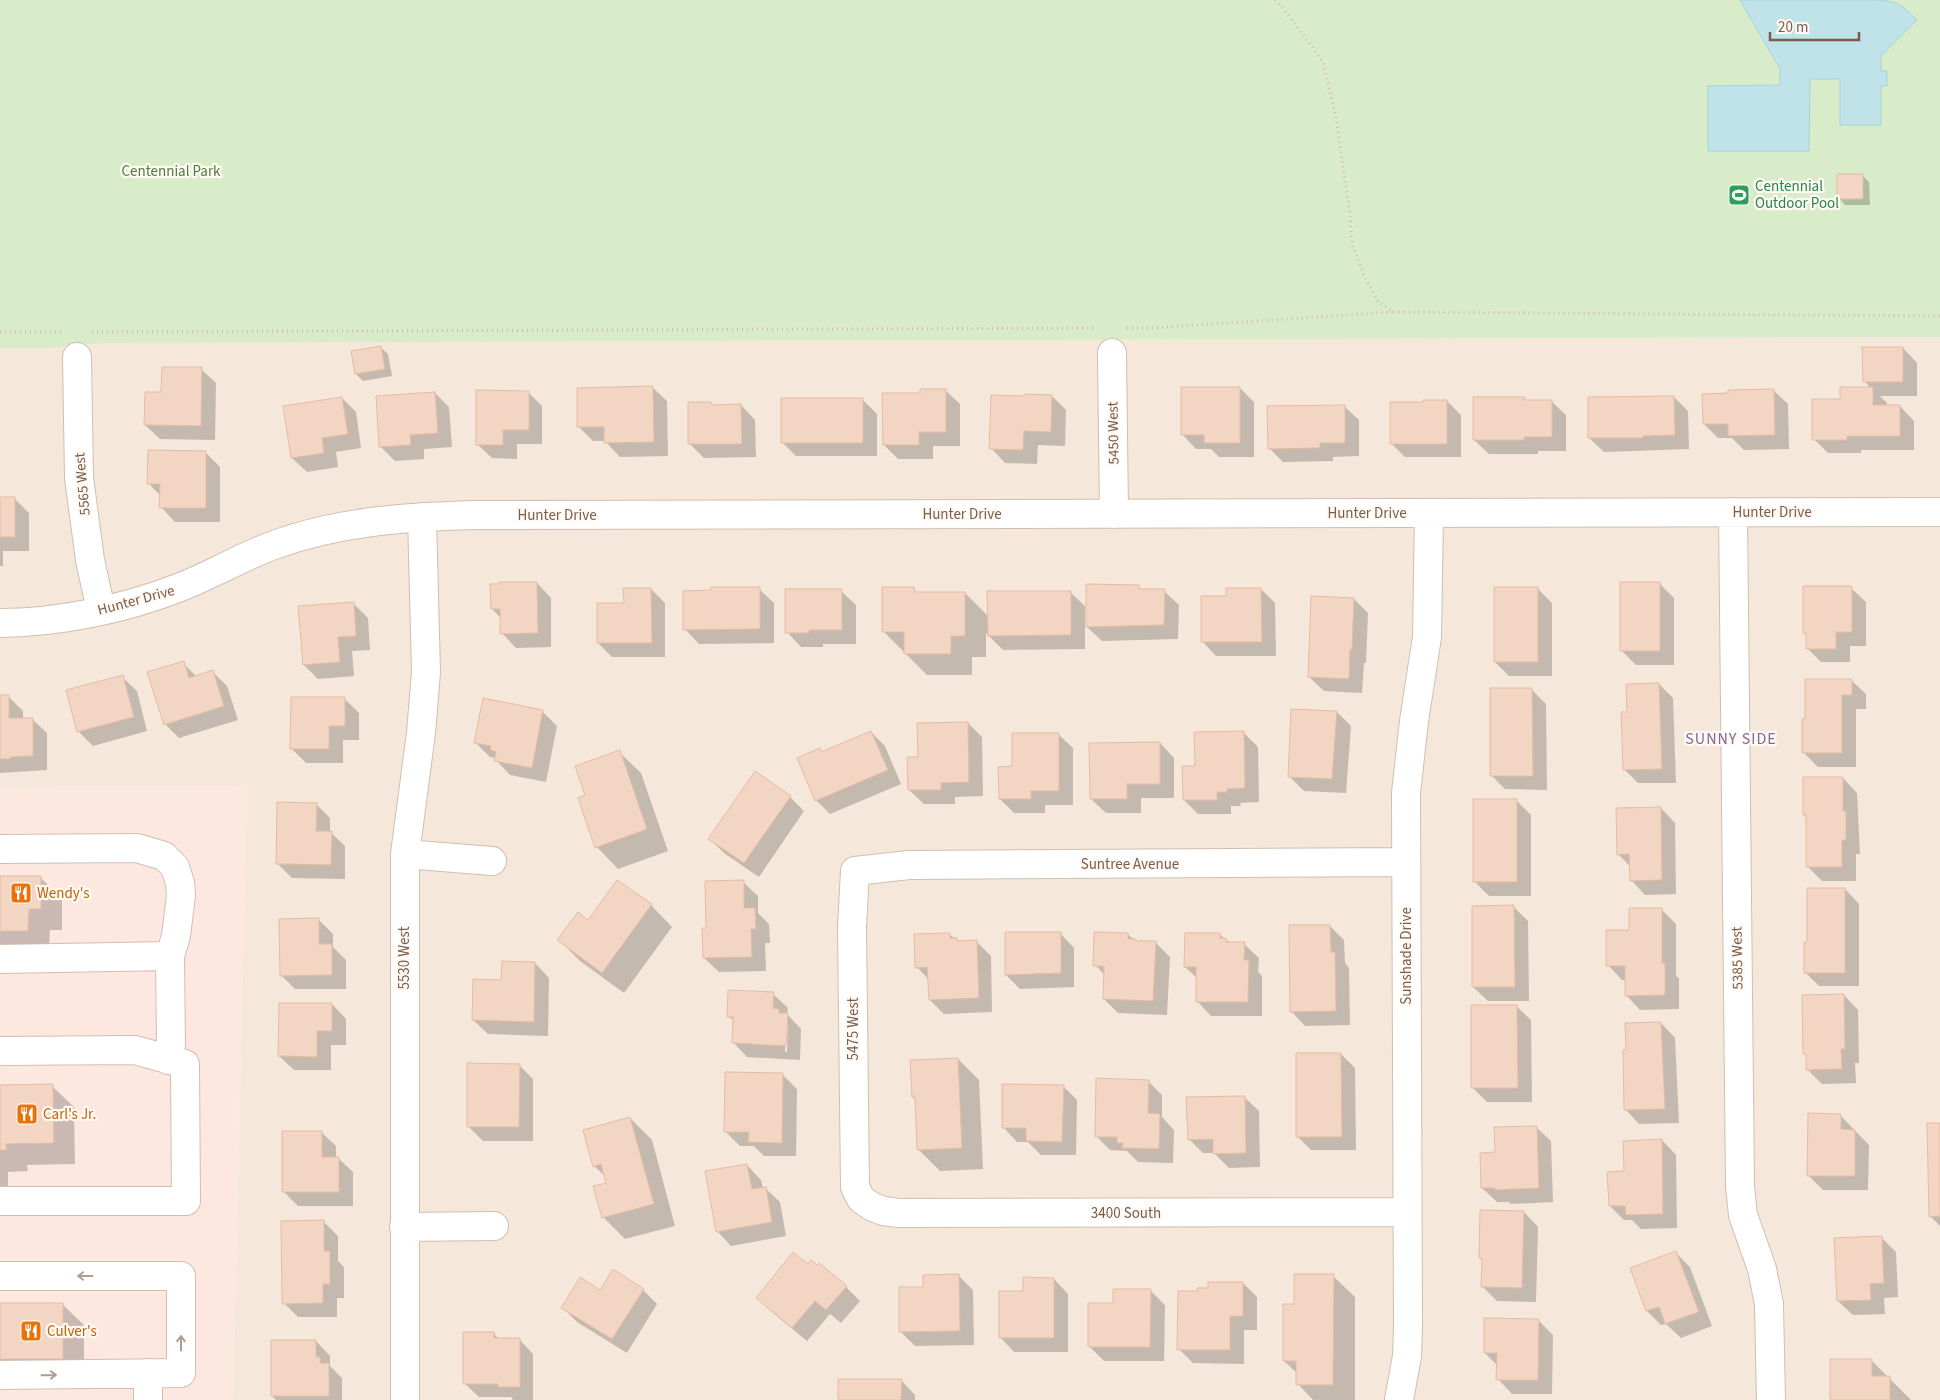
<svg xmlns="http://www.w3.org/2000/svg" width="1940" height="1400" font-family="'Source Sans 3',sans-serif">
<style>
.residential{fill:#f5e8da}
.commercial{fill:#fde8e0}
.green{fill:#d8ecc9}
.water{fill:#bfe3e8;stroke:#a5d3da}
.shadow{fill:#0003;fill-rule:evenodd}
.building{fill:#f3d5c3;stroke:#e6bba3}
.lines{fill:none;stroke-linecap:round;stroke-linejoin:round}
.minor-casing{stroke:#d1beb0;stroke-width:30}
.path{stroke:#d9b8a5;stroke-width:3;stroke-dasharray:1 4;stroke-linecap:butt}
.minor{stroke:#fff;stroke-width:28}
.oneway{stroke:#af9d94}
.labels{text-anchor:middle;stroke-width:4.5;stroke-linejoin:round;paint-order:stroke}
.park-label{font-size:15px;fill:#537a41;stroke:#fffaf3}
.leisure-label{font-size:15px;fill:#27864d;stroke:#fffaf3;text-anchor:start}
.street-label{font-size:15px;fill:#7a5c4d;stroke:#fffaf3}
.food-label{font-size:15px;fill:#c56008;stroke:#fffaf3;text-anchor:start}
.neighbourhood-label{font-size:16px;letter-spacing:1px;fill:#846695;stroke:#fffaf3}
</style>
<rect width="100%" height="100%" fill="#fdf6ec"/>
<path class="residential" d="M1940,337V1400H233L247,786L0,787V348H48L106,343Z"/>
<path class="commercial" d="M247,786L233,1400H0V787Z"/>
<path class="green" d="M0,0H1940V337L106,343L48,348H0Z"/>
<path class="water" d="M1740,0H1877C1899,2 1902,5 1917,20L1881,56V71H1887V86H1881V125H1840V79H1810L1809,151H1708V86L1780,85V69Z"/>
<path class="shadow" d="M1862,175L1869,182L1870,205H1845L1839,198Z
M381,348L388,354L392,376L363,381L356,374L353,352Z
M1903,348L1917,363V396H1880L1887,403V406H1900L1914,421V450H1861V453H1828L1814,439L1841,400L1871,388L1864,381Z
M201,369L216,383L215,440L160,439L145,425Z
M652,387L667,401L668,456L620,457L605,441H593L579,427Z
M1240,388L1254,402V457H1219L1211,449H1196L1182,434Z
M945,390L960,404V446H933V459H898L884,445L921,394Z
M1773,390L1788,404L1789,449L1744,450L1732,438H1718L1704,424Z
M528,392L542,406V444H517V459L492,458L477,444Z
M435,393L449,407L452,447L424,449V459L395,461L380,446Z
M993,396H1052L1066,410L1065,446L1038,445L1037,464L1005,463L991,448Z
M1674,397L1688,411L1689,449L1604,452L1589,438Z
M342,398L356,412L361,448L336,452L338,467L307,472L292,458Z
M1524,398L1527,401H1551L1566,415V451H1538V454H1489L1474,440Z
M862,399L877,414V456H796L782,442Z
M1447,401L1461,415V457H1405L1391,443L1424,403Z
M710,403L713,406L741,405L755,420L756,457L704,458L690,444Z
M1344,406L1359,420V456L1333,457V461L1283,462L1269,448Z
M205,452L220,467V522H175L161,507V496L149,484Z
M0,499H15L29,513V551H3V566H0Z
M537,583L551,598V647L516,648L502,633L501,618L492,609L500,585Z
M1659,583L1674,598V665H1636L1622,651Z
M1138,586L1143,591H1164L1179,605L1178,639L1102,641L1087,627Z
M1851,588L1866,602V646H1850V662H1821L1807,648V635L1805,632Z
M651,589L665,603V657H612L598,643Z
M759,589L774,603V643L699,644L685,629Z
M913,589L917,593H965L989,617L1070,592L1085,606V649L1003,650L986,633V657H972V675H927L883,631Z
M1261,589L1275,603L1276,656H1216L1202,641L1227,597Z
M1538,589L1552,603V676H1509L1495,662Z
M841,591L856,605V644H823V647H801L787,632Z
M1354,599L1368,613L1366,663H1364L1362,693L1324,691L1309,677Z
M353,603L368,618L370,650L352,651L354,676L318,679L304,665Z
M183,663L197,677L213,672L227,686L238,720L179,738L165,724Z
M122,677L137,691L147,731L93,746L78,731Z
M1851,680L1866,694V709H1856V767H1818L1804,753Z
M1659,684L1673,698L1676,783H1638L1624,769L1628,713Z
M1531,689L1546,704L1547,790L1505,789L1491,775Z
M0,696H8L23,711V719H32L47,733V770L0,773Z
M345,699L359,713V740H343V763H306L291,748Z
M542,711L557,726L546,782L510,775L496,760V758L490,757L476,743Z
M1337,712L1351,726L1346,793L1304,791L1289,776Z
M968,723L982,737L983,796L955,797V804H924L909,790Z
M871,732L885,746L901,784L830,814L816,800L819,750L822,753Z
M1243,732L1258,747L1259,802L1240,803L1241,806H1231V814H1198L1184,800L1196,767Z
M1058,734L1073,748V805H1045V813H1014L1000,799L1013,767Z
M1160,743L1174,758V798H1141V813H1106L1091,799Z
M619,752L641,773L668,851L618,869L597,847L587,796Z
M1843,778L1857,793L1860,854H1856V881H1822L1808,867L1807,818L1804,815Z
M790,797L804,811L759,877L724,853L710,839Z
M1516,800L1531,815V896H1489L1475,882Z
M316,804L330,818V832L345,846V879L292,878L277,863Z
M1661,808L1675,823L1676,894L1645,895L1631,880V867L1618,854Z
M0,878H41L62,899V930H50L49,952L0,955Z
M743,882L758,896V913L769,924L770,943H765L766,971L719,972L704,958L707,929Z
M1845,889L1859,904V986H1819L1805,972L1808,943Z
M651,905L672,927L624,993L580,961L559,940L588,922Z
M1514,907L1528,921L1529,1001H1488L1473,987Z
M1662,910L1676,924V976L1679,978V1009L1640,1010L1626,995V980H1622L1608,965L1631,931Z
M319,920L333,934V947L346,960V989H295L281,975Z
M1330,926L1344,940L1345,963L1349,968L1350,1025L1305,1026L1291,1011Z
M1060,933L1074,948V987L1020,989L1006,975Z
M949,934L959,942L976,941L991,956L992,1012L944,1014L930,1000L929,980L917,967Z
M1127,934L1138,942L1156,943L1170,957L1167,1015L1118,1013L1104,999L1105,975L1095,965Z
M1219,934L1230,943L1244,944L1259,958L1258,972L1262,976V1016H1211L1197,1001V978L1185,967Z
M535,963L549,978L548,1036L488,1034L473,1020L502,981Z
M773,994L788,1008L787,1014L801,1029L800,1060L747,1057L733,1042L734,1021L728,1016ZM786,1020L788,1022L787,1052H785Z
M1844,995L1858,1010L1859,1063H1855L1856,1083L1822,1084L1807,1069V1056L1804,1053Z
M332,1004L346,1019V1045H331V1070H294L279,1056Z
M1516,1006L1531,1020L1532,1102H1487L1473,1088Z
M1661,1023L1675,1038L1679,1123L1639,1124L1625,1109L1627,1051Z
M1341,1054L1355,1068L1356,1150H1311L1297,1136Z
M958,1059L979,1080L983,1169L940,1171L918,1149L916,1100L913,1097Z
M519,1065L533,1079V1141H483L468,1126Z
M783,1075L797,1089L796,1156H764L754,1146H740L725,1131Z
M1148,1081L1162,1095V1117L1174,1130L1173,1163L1138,1162L1127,1151L1110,1150L1096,1136Z
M0,1086H52L74,1107L75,1164L27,1165L28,1171L8,1172V1200H0Z
M1063,1086L1077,1100L1076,1155H1041L1028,1142H1017L1003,1127Z
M1244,1097L1259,1111L1260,1167L1229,1168L1214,1153H1203L1189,1139Z
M1840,1115L1869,1145L1868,1190H1823L1808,1175Z
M630,1118L652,1140L675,1226L625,1239L603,1217L607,1183L606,1177L594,1166Z
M1940,1124V1226L1930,1216Z
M1536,1127L1551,1141L1553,1202L1511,1204L1509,1202H1497L1482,1188L1496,1154Z
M321,1132L336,1146V1158H338L353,1172V1206H298L283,1191Z
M1662,1140L1676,1155L1677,1228L1641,1229L1632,1220H1624L1610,1206L1625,1172Z
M747,1165L761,1180L763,1188H765L780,1202L786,1236L731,1246L717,1231Z
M1524,1212L1538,1227L1536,1302L1497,1301L1482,1286L1483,1261L1480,1258Z
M323,1221L338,1236V1261L344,1267V1298H337V1317H298L284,1303Z
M1882,1238L1896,1252L1898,1297L1884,1298L1885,1314L1853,1315L1838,1301Z
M1676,1253L1690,1267L1712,1326L1681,1338L1666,1324L1661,1325L1647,1311L1631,1269Z
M808,1265L846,1287L860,1301L841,1323L830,1314L807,1341L772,1312L757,1298Z
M959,1276L973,1290L974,1345L915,1346L900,1331L925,1288Z
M1333,1276L1355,1297V1400H1313L1298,1384V1374L1284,1361L1295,1305Z
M1054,1279L1068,1294V1352H1014L1000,1337Z
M1243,1283L1257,1297V1330H1244V1364L1193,1363L1179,1349L1199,1293Z
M643,1290L657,1304L627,1353L577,1322L562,1307L600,1292Z
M1150,1290L1165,1305L1164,1361H1104L1090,1347L1114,1304Z
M0,1304H62L84,1325V1380H0Z
M1538,1320L1553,1335L1552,1394H1512L1498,1379V1366L1485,1353Z
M493,1333L499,1339H519L533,1354V1400H513L511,1397H479L464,1383Z
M316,1341L330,1356V1366L342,1378V1400H276L272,1396Z
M1871,1360L1911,1400H1831Z
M901,1380L915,1395V1400H839Z"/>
<path class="building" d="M1837,174H1863V199H1837Z
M381,346L385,369L355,374L351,351Z
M1862,347H1903V382H1863Z
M162,367H202L201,426L144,425L145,392H161Z
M653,386L654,442L604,443V427H577V388Z
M1181,387H1240V443H1204V435H1181Z
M1840,387H1873V405H1900V436H1847V440H1812V399H1840Z
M920,389H946V432H919V445H883L882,393H920Z
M1774,389L1775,435L1728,436V424H1703L1702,394L1728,393V390Z
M476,390L529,391V430H503V445H476Z
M435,392L438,433L410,435L411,445L379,447L376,396Z
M1025,394L1052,395L1051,432L1024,431L1023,450L989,449L991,395L1024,396Z
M1674,396L1675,435L1643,436V438H1588V397Z
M342,397L348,434L322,438L324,453L291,458L283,406Z
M1473,397H1525V400H1552V437H1524V440H1473Z
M781,398H863V443H781Z
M1423,400H1447V444H1390V402H1423Z
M688,402H711V405L741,404L742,444H688Z
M1345,405V443H1320V448L1268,449L1267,406Z
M148,450L206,451V508H159L160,484H147Z
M0,497H15V537H0Z
M499,582H537L538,633L500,634V609H491L490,584H499Z
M1620,582H1660V651H1620Z
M1086,584L1139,585V589H1165L1164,625L1086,627Z
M1803,586H1852V632H1836V649H1806V633H1803Z
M711,587H760V629L683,630V591L711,590Z
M882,587H914L915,592H965V636H951V654H904V632H882Z
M1494,587H1538V662H1494Z
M623,588H651L652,643H597V603H624Z
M1226,588H1261L1262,642H1201V596H1226Z
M785,589H842V630H809V633H785Z
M987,591H1071V635L988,636Z
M1311,596L1354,598L1352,650L1350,649L1349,679L1308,677Z
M354,602L356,636L338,637L340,662L303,665L298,606Z
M184,661L189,678L213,670L224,706L164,725L147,672Z
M123,675L134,717L77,732L66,690Z
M1805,679H1852V695H1842V753H1802V719H1805Z
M1659,683L1662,769L1623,770L1621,712H1627L1626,684Z
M1490,688H1532L1533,776H1490Z
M0,695H9V718H33V756L10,757V759H0Z
M291,697H345V726H329V749H290Z
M483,698L543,710L532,768L494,761L496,752L490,750L491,746L474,743Z
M1291,709L1337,711L1332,779L1288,777Z
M968,722L969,782L941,783V790H908L907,757H918L917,723Z
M871,731L888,770L815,801L797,758L820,748L821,752Z
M1244,731L1245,788L1227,789V792H1217V800H1183L1182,766H1195L1194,732Z
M1012,733H1059V791H1031V799H999L998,767L1012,766Z
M1160,742V784H1127V799H1090L1089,743Z
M620,750L647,829L595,848L578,798L585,795L575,766Z
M755,771L791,796L744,863L708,839Z
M1803,777H1843V811H1846V840H1842V867H1806V815H1803Z
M1473,799H1517V882H1473Z
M277,802L317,803L316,831H332L331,865L276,864Z
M1661,807L1662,880L1630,881L1629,854L1617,855L1616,808Z
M0,876H41V909H29L28,931H0Z
M617,880L652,904L602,973L557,940L578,912L588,920Z
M744,880V908H755L756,929H751L752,957L703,958L702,928H706L705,881Z
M1807,888H1845V973H1804V942H1807Z
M1514,905L1515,987H1472V906Z
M1629,908H1662V963H1665V995L1625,996V966H1606V930H1629Z
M319,918V944H332V975L280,976L279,919Z
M1289,925H1330L1331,952H1335L1336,1011L1290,1012Z
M1005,932H1061V973L1005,975Z
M1094,932L1128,933V939H1136V941H1156L1153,1001L1103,999L1104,966H1093Z
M950,933V938H957V941L977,940L979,998L929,1000L927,967L915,968L914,934Z
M1185,933H1220V938H1226V942H1245L1244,960H1249L1248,1002H1196V967H1184Z
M502,961L535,962L534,1022L472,1020L473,979L501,980Z
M728,990L774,992L773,1008L779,1009V1013H788L786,1046L732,1043L733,1017H727Z
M1844,994L1845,1049H1841L1842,1069L1806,1070V1054H1803L1802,995Z
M279,1003H332V1031H317V1057L278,1056Z
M1471,1005H1517L1518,1088H1471Z
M1661,1022L1665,1109L1624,1110L1623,1050H1626L1625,1023Z
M1296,1053H1341L1342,1137H1296Z
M958,1058L962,1148L917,1150L915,1097H912L910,1060Z
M467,1063L520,1064L519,1127H467Z
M725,1072L783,1073L782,1143L748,1142L749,1132H724Z
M1096,1078L1149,1080L1148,1113L1160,1114L1159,1149L1122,1148L1123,1143H1117V1137H1095Z
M53,1084L54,1143L6,1144L7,1150H0V1085Z
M1002,1084L1064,1085L1062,1142L1026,1141V1128H1002Z
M1245,1096L1246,1153L1213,1154V1139L1188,1140L1186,1097Z
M1808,1113L1841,1114V1129L1855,1130V1176H1807Z
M630,1117L654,1204L602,1218L593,1186L606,1183L601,1164L593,1167L583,1130Z
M1927,1123H1940V1216L1929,1217Z
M1537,1126L1539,1188L1495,1190V1188H1481L1480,1153L1495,1152L1494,1127Z
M282,1131H322V1157H339V1192H282Z
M1662,1139L1663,1214L1626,1215L1625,1206H1609L1607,1172L1624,1171L1623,1141Z
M747,1164L752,1189L766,1187L772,1222L716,1232L705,1171Z
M1480,1210L1524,1211L1522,1288L1481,1287L1482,1258H1479Z
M324,1220V1251H330V1284H323V1303L282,1304L281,1221Z
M1882,1236L1884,1283L1870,1284L1871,1300L1837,1301L1834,1238Z
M1676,1251L1699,1312L1665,1324L1659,1307L1646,1311L1630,1268Z
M793,1252L808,1264L811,1260L817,1265L819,1263L847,1286L826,1310L815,1301L792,1328L756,1298Z
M613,1269L644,1289L612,1339L561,1308L580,1277L600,1290Z
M959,1274L960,1331L899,1332V1287H923V1275Z
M1294,1274H1334L1333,1385H1296V1361H1283V1304H1294Z
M1023,1277L1054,1278V1338H999V1291H1023Z
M1208,1282H1243V1316H1230V1350H1177L1178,1291H1197V1288H1208Z
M1113,1289H1151L1150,1347H1088V1303H1113Z
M0,1303H63V1359H0Z
M1484,1318L1539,1319L1538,1380H1496L1497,1353H1484Z
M463,1332H494V1338H520V1387H498V1384H463Z
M271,1340H316V1357H320V1363H329V1396H271Z
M1830,1359H1872V1376H1890V1400H1830Z
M838,1379H902L901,1400H838Z"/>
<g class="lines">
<g class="minor-casing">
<path id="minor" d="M1112,353L1114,514
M77,357L79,478L90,560L101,610
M1733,512L1740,1186L1743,1215L1762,1269L1769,1304L1771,1400
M0,623C57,623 124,609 178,588C210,576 241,557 274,545C339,521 407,517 475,515L1940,512
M0,849L137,848L164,856L175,867L180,883L181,895L176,936L170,956
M405,854L492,861
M1405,862L909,865L855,871L852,927L855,1187L861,1199L871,1206L883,1211L899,1213L1407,1212
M0,959L170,956L171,1045L168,1060
M0,1051L135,1050L185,1064L186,1201H0
M404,1227L494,1226
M0,1276H181V1373L0,1375
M148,1373V1400
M405,1400V854L421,733L426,672L422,517
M1399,1400L1407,1356L1408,1327L1406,793L1414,721L1427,637L1429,513"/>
</g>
<path class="path" d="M1275,0L1286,12L1323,62L1336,118L1350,215L1352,244L1364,276L1378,301L1393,312L1940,316
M1127,328H1151L1393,312
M0,332H63
M92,332L1095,328"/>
<use href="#minor" class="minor"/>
</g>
<defs><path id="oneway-shaft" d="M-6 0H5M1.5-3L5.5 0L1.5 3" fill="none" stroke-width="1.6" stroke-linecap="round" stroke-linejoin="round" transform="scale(1.25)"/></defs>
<g class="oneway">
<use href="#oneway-shaft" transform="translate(85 1276) rotate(180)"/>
<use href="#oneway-shaft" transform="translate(181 1343) rotate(-90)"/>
<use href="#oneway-shaft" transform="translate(49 1375) rotate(-1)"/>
</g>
<defs>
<g id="stadium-square" transform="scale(1.125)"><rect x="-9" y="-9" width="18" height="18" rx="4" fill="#2e9e5b" stroke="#fffaf3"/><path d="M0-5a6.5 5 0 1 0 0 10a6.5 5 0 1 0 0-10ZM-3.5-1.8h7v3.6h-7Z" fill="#fff"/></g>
<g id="restaurant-square" transform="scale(1.125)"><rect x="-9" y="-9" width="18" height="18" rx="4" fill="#e8710a" stroke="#fffaf3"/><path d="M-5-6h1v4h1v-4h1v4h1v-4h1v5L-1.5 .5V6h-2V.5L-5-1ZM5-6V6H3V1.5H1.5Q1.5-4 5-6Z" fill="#fff"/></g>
</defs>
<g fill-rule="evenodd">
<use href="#stadium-square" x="1739" y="195"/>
<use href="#restaurant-square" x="21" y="893"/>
<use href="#restaurant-square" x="27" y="1114"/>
<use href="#restaurant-square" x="31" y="1331"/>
</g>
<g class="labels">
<g class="park-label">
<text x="171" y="176">Centennial Park</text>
</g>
<g class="leisure-label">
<text x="1755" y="191">Centennial<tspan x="1755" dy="17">Outdoor Pool</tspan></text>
</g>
<g class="street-label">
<text transform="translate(1113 433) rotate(-91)" y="5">5450 West</text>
<text transform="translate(82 484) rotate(-95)" y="5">5565 West</text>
<text x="1772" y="517">Hunter Drive</text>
<text x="1367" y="518">Hunter Drive</text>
<text x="962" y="519">Hunter Drive</text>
<text x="557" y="520">Hunter Drive</text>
<text transform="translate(136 600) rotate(-15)" y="5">Hunter Drive</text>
<text x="1130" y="869">Suntree Avenue</text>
<text transform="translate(1406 956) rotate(-90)" y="5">Sunshade Drive</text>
<text transform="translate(404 958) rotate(-90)" y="5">5530 West</text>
<text transform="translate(1737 958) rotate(-91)" y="5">5385 West</text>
<text transform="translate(853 1029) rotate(-90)" y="5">5475 West</text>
<text x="1126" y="1218">3400 South</text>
</g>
<g class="food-label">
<text x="37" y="898">Wendy's</text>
<text x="43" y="1119">Carl's Jr.</text>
<text x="47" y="1336">Culver's</text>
</g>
<g class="neighbourhood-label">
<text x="1731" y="744">SUNNY SIDE</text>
</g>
</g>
<path d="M1770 32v8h89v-8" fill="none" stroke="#7a5c4d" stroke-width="2.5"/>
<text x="1778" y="32" font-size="15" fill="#7a5c4d" stroke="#fffaf3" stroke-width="4" paint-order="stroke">20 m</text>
</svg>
